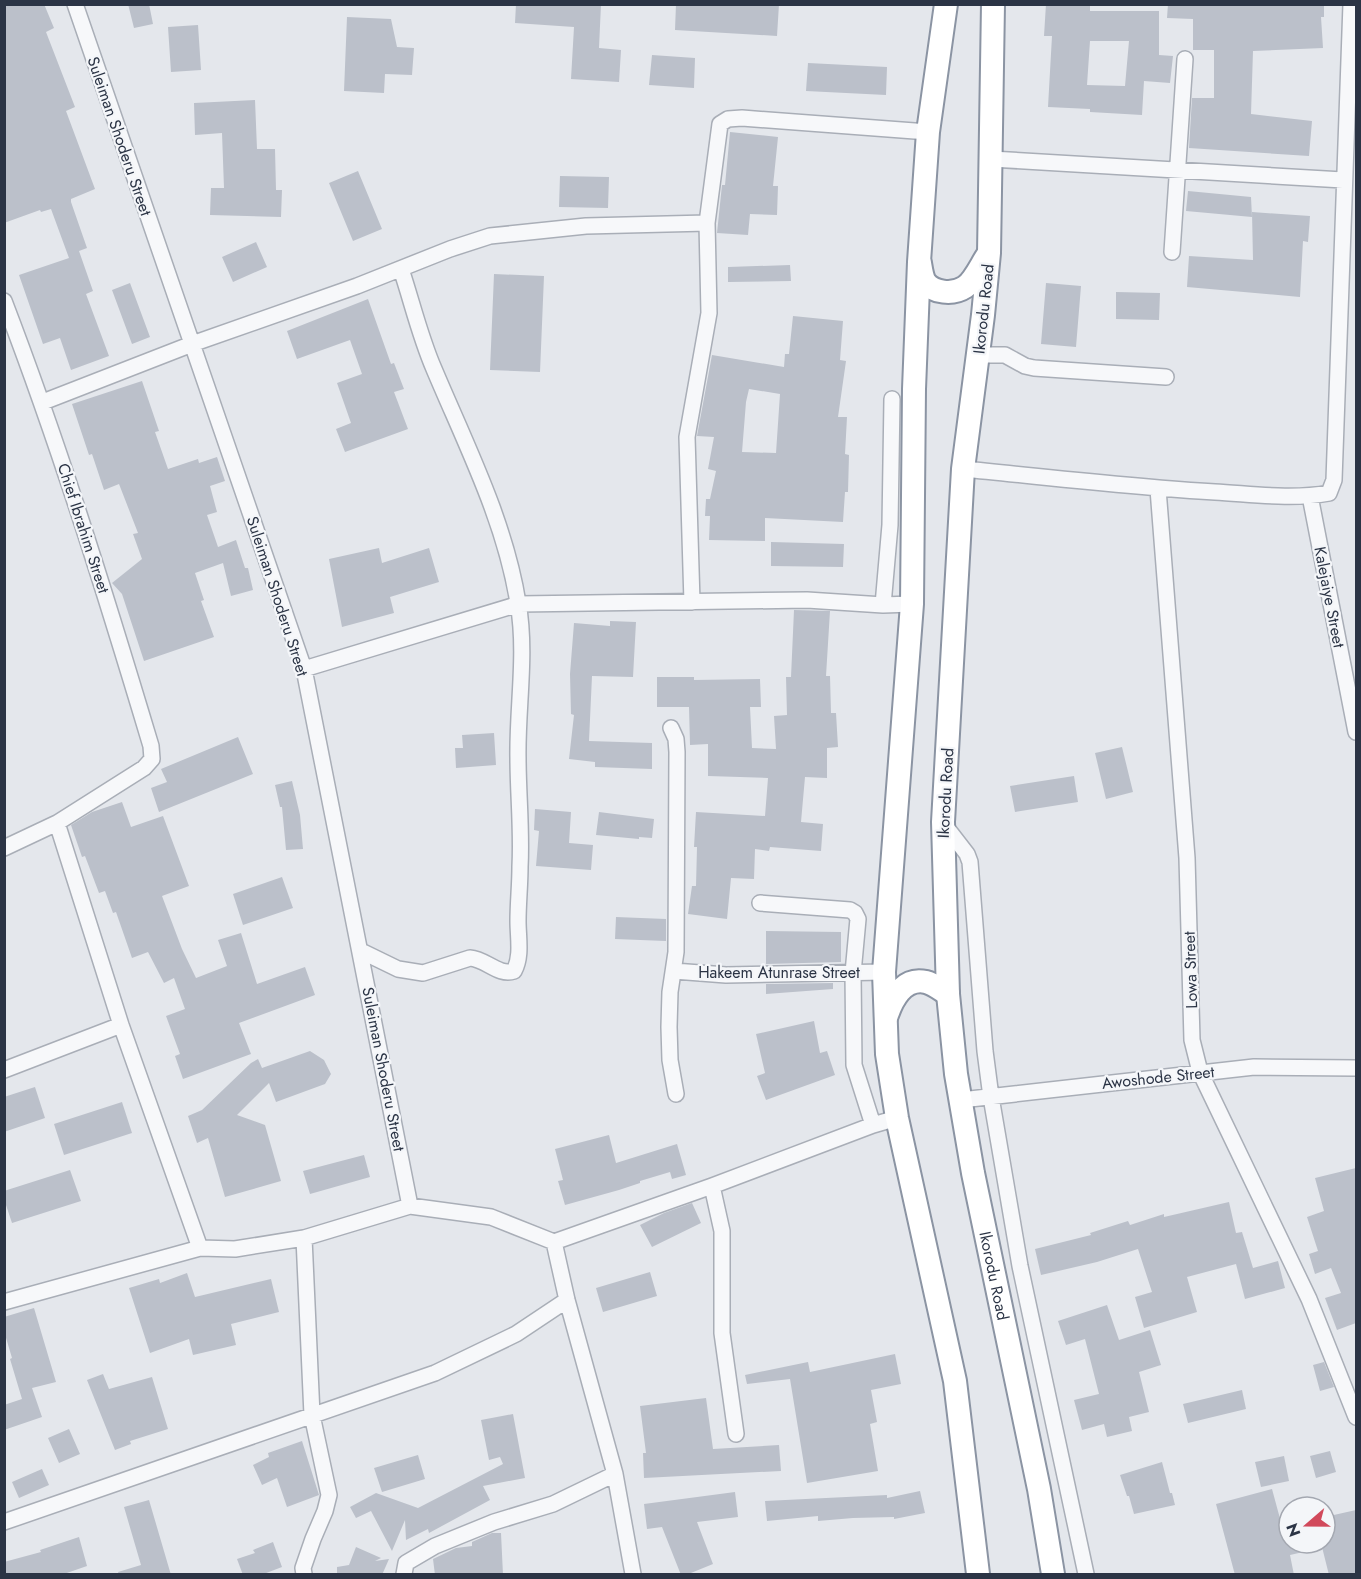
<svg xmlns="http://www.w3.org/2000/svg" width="1361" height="1579" font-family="Jost,sans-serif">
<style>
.building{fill:#bbc0ca;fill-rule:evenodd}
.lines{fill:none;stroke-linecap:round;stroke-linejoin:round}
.minor-casing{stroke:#a9aeb7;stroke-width:18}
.highway-casing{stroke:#8b94a3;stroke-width:26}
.minor{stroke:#f7f8fa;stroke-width:15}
.highway{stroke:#fff;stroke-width:22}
.labels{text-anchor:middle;stroke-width:4.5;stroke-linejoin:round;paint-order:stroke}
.street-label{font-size:16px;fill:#2b3445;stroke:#f4f6f9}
</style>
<rect width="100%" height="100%" fill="#e4e7ec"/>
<path class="building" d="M4,4H44L54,28L46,32L75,107L66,111L95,189L71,199V202L87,248L79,251L93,291L86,294L109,356L71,370L60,338L43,344L19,275L69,258L51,209L41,212L40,210L4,223Z
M128,4H149L153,24L134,28Z
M516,4H601L599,48L621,50L619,82L571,79L574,27L515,23Z
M676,4H779L777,36L675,30Z
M1046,4H1090V11H1159V55L1173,56L1170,83L1144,81L1142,115L1090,112V109L1048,107L1052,36H1044ZM1090,41H1129L1125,86L1087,85Z
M1168,4H1324V17H1321L1323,48L1253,51L1251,114L1312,121L1309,156L1189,148L1192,98H1214V50H1193V19L1167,18Z
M347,17L391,19L397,47L414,48L412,75L385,74L384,93L344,91Z
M198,25L201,70L171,72L168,27Z
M652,55L695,58L694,88L649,85Z
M808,63L887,67L886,95L806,91Z
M255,100L257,149H275L276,190H282L281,217L210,215L211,188H224L222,133L195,135L194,103Z
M730,132L778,137L773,186H778L777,215L750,214L748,235L717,233L722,185H725Z
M358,171L382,229L353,241L329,183Z
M560,176L609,177L608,208L559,207Z
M1188,191L1251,197L1252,217L1186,211Z
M1252,212L1310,216L1308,242L1303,241L1300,297L1187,287L1189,256L1253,260Z
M256,242L267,267L233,282L222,257Z
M790,265L791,281L728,282V267Z
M494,274L544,276L540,372L490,370Z
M130,283L150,337L132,344L112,290Z
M1046,283L1081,286L1076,347L1041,344Z
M1116,292L1160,293L1159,320L1116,319Z
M368,299L391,364L394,363L404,389L394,392L408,429L345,452L336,429L351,423L337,383L362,374L350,340L297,359L287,331Z
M793,316L843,321L840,360L846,361L838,417H847L845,454L849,455L848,492H845L843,522L765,518V541L709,540L710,516H705L706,499H710L716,471L708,469L714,437L697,436L712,355L784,367L785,354H789ZM749,389L780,394L776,453L742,452L746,402Z
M142,381L159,431L155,432L168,469L198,459L199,463L217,457L225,481L210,486L217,512L207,515L218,547L236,540L245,568H248L253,590L231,596L223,563L195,573L204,600L201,601L214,637L144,661L122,594L112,583L142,559L133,534L138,533L119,484L104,490L92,454L89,455L72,404Z
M771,542L844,544L843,567L771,566Z
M379,548L382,563L429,548L439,582L390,597L394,613L342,627L329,559Z
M794,610L830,611L826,676H830L831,713H836L838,747L827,748V778L805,777L801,822L823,824L821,851L770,847L769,851L755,849L754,879L731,878L727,919L688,914L692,886H696L697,847H694L696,812L765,816L768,778L708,776V744L690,745L689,707H657V677H694V680L760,679L761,707H750L752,748L776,749L774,716L787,715L786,677H791Z
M610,621L636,622L633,677L592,676L589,741L652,743V769L595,767V762L569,759L574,715L571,714L570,674L574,623L610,626Z
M494,733L496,765L456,768L455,748H463L462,735Z
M238,737L253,774L159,812L151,788L167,782L161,769Z
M1122,747L1133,792L1106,799L1095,753Z
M1074,776L1078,802L1015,812L1010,786Z
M292,781L300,815L303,849L286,850L282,807H280L275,785Z
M122,802L131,827L163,816L189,886L162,896L182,949L196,978L227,966L218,940L241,933L257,984L305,967L315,995L239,1023L251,1054L183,1079L175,1056L180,1054L166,1016L185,1009L174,978L164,983L148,952L132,958L116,912L113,913L105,891L99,893L85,856L82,857L71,825L92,812Z
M535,809L571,812L569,843L593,845L591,870L536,866L539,831L534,830Z
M599,812L654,819L652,838L639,837V839L596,835Z
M282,877L293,908L243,925L233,894Z
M616,917L666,919V941L615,939Z
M766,931L841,932V962L766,964Z
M833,983V989L766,994V984Z
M814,1021L820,1053L827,1051L835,1075L766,1100L757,1076L765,1073L756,1034Z
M310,1051L324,1060L331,1074L325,1084L276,1102L269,1083L237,1115L265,1125L281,1181L225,1197L208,1138L197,1143L188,1116L202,1110L251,1063L258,1059L262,1068Z
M35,1087L45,1118L4,1132V1097Z
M122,1102L132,1133L64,1155L54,1124Z
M609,1135L616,1163L677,1144L686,1175L672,1179L670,1172L640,1181V1183L619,1190L565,1205L558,1181L563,1180L555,1149Z
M364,1155L370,1177L310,1194L303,1171Z
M1356,1168V1323L1337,1330L1325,1298L1341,1293L1331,1268L1315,1274L1309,1254L1318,1251L1307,1217L1324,1211L1315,1178Z
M70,1170L81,1201L12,1223L4,1199V1191Z
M1229,1202L1236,1233L1242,1232L1253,1268L1278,1261L1285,1288L1245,1299L1236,1264L1187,1277L1197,1312L1144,1328L1135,1297L1152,1292L1138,1249L1097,1262L1041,1275L1035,1249L1091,1235L1090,1233L1128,1221L1130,1225L1164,1214V1217Z
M692,1203L701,1223L652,1247L640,1225L664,1213Z
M650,1272L657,1296L603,1312L596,1288Z
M187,1273L195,1297L271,1279L279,1312L231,1324L236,1345L193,1355L189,1339L150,1353L129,1288L159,1279L160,1283Z
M1107,1305L1119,1340L1150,1330L1161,1365L1139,1372L1149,1412L1129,1417L1132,1431L1107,1437L1104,1424L1082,1430L1074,1400L1099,1394L1085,1339L1066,1345L1058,1321Z
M34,1308L56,1382L32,1388L42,1417L4,1430V1405L22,1399L10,1359L12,1358L4,1331V1317Z
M895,1354L901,1384L871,1390L877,1422L870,1424L878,1471L807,1483L790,1379L747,1384L745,1375L808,1362L810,1372Z
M1324,1362L1334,1387L1320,1391L1313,1365Z
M103,1374L109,1389L152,1377L168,1429L130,1441L131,1444L115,1450L87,1380Z
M1242,1390L1246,1409L1188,1423L1183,1404Z
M706,1398L713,1449L779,1445L781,1471L644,1478L643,1453H646L640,1406Z
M513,1414L525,1478L483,1486L490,1500L429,1533L428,1529L406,1540L405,1520L392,1551L371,1511L356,1518L350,1507L376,1493L418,1508L503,1464L500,1457L489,1460L481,1420Z
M69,1429L80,1454L59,1463L48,1438Z
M302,1441L319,1495L287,1507L277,1478L262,1485L253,1465L269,1457L268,1453Z
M1330,1451L1336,1472L1316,1478L1310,1456Z
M418,1455L425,1479L382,1492L374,1468Z
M1284,1456L1289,1481L1261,1487L1255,1462Z
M1162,1462L1170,1493H1172L1175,1505L1134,1514L1129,1496H1127L1120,1475Z
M42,1469L49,1485L19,1498L12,1482Z
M1272,1489L1282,1526L1289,1525V1543H1321V1548L1290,1555L1294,1575H1235L1216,1504Z
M920,1491L925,1513L894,1519V1517L853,1518L818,1521V1516L767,1521L765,1501L887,1495V1498Z
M735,1492L738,1517L697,1522L713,1564L686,1575H681L662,1527L647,1529L644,1504Z
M149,1500L171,1575H119L118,1572L141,1565L124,1507Z
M1356,1510V1575H1329L1321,1543H1329L1325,1529V1517Z
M492,1533H501L503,1575H435L433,1559L456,1548L472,1546V1542Z
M79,1537L87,1566L61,1575H4V1562L41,1552L40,1550Z
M273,1542L282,1567L261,1575H243L237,1559L255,1553L253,1550Z
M356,1547L381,1558L375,1561L389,1559L382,1575H337V1567L349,1565Z"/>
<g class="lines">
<g class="minor-casing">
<path id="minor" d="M75,4L304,669L410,1206
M991,159L1343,180
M1172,252L1185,59
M4,301C60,447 106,596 151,746L152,759L144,768L57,823L4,848
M978,355H1005L1025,366L1034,368L1166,377
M43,402L192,344L357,286L450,249L490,236L586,226L707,223
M963,469C1047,477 1131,487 1215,492C1252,494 1291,500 1329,493L1334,480L1351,4
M1158,489L1187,858L1192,1040L1200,1072L1309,1299L1356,1417
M1310,496L1356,732
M692,602L687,437L709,313L707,223L720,124L728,119L742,118L928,132
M883,605L890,525L892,399
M304,669L519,604L807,600L883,605L912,604
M671,728L676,739L677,752L676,952L670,992L669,1027L670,1060L676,1094
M57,823L121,1025L200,1248
M943,823L967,854L970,862L985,1051L991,1097L1020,1266L1086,1574
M760,903L850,910L855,913L858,919L853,973L854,1065L873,1125
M361,951L398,969L423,973L470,958C486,959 498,976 514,971C522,956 518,938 518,921C518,903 520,885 520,867C522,830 518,794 518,758C517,707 527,654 518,603C505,521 466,445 434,369C420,337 412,302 401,269
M674,971L726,975L884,972
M4,1070L121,1025
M961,1100L1254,1067L1356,1068
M712,1186L722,1231V1333L736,1434
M304,1238L312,1415L329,1495L325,1511L313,1539L303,1568L304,1574
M554,1242L567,1300L615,1474L633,1574
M4,1302L200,1248L235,1249L304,1238L410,1206L491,1217L554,1242L712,1186L873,1125L897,1118
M4,1522L435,1373L516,1334L567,1300
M404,1574L406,1563L435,1546L494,1522L553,1504L615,1474"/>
</g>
<g class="highway-casing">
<g id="highway">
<path d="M946,4L928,132L919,262L914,389L912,604L884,972L887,1054L897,1118L955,1381L978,1574"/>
<path id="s1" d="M993,4L989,253L983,315L963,469L943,822L948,994L956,1074L973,1173L1039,1489L1053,1574"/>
<path d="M920,263C921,269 922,277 925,282C933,293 953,295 965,287C974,281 981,265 987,256"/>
<path d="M887,1015C893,998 904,977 926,982C934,984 941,990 948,994"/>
</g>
</g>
<use href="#minor" class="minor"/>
<use href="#highway" class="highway"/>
</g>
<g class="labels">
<g class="street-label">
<text transform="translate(120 136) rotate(71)" y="6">Suleiman Shoderu Street</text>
<text transform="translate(983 309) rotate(-84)" y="6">Ikorodu Road</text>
<text transform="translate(84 528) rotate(72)" y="6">Chief Ibrahim Street</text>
<text transform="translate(278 596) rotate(72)" y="6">Suleiman Shoderu Street</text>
<text transform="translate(1330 597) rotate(79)" y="6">Kalejaiye Street</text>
<text transform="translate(945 793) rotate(-87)" y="6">Ikorodu Road</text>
<text transform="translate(1190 970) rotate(-92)" y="6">Lowa Street</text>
<text x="779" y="978">Hakeem Atunrase Street</text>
<text transform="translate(384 1069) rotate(79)" y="6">Suleiman Shoderu Street</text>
<text transform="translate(1158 1077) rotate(-6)" y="6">Awoshode Street</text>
<text dy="6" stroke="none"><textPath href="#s1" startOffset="1278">Ikorodu Road</textPath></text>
</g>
</g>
<rect width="1361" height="1579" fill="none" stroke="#2b3445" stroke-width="12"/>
<g transform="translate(1307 1525) rotate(250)"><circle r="28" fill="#f4f6f9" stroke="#a4a8b1" stroke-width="1.5"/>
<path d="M0-4.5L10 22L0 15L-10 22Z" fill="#d1495b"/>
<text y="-9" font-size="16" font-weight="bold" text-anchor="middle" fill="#2b3445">N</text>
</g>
</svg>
